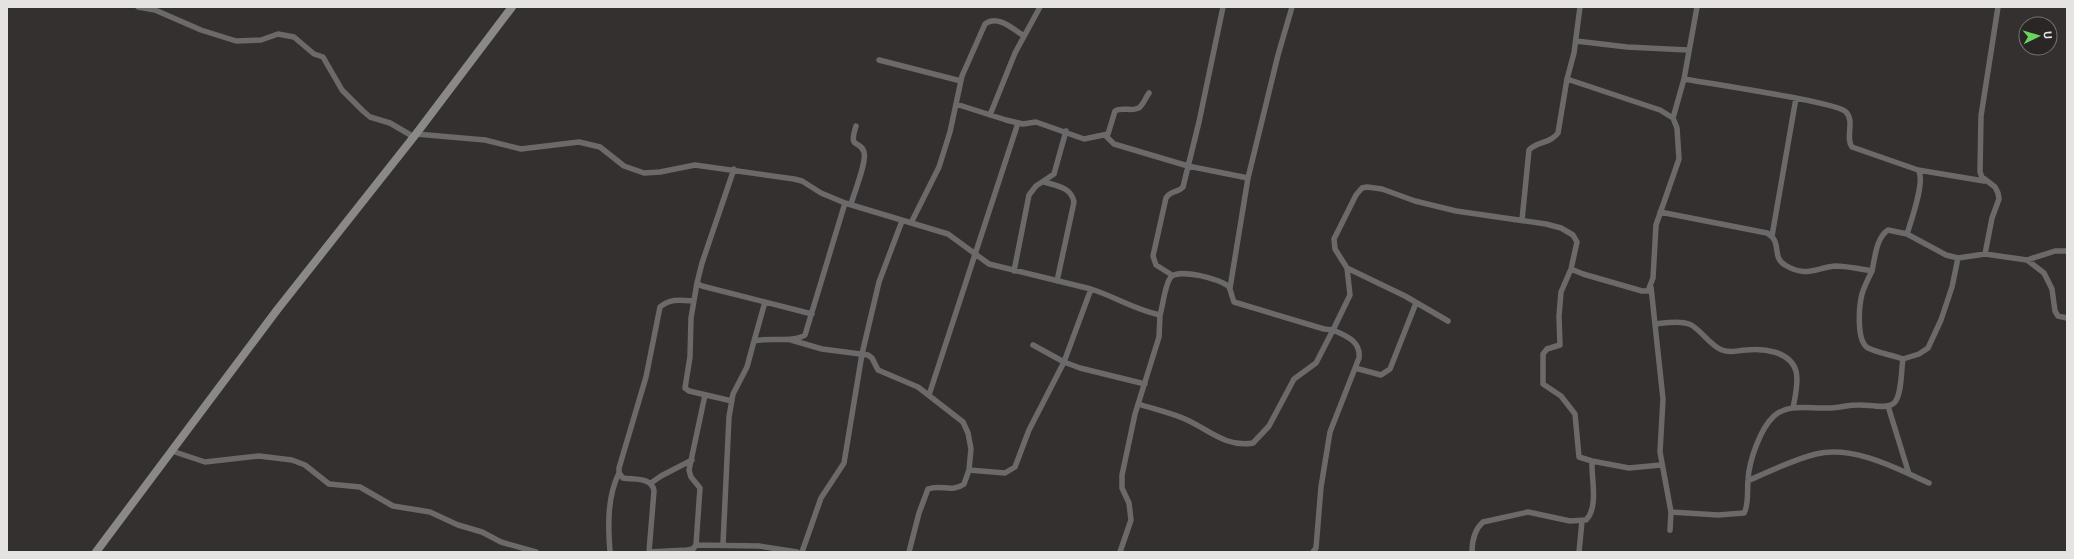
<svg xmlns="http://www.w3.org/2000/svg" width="2074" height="559" font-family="'Open Sans',sans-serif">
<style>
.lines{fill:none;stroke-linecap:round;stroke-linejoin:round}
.street{stroke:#6b6969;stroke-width:5.5}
.secondary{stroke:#8b8888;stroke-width:8}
</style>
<rect width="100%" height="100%" fill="#343030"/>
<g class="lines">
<path class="street" d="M138,7L155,10L201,30L236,41L261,40L278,34L294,37L314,54L323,57L342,90L363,111L370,117L390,123L414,137
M1576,41L1627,47L1688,50
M879,60L961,81
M1684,79C1706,83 1837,102 1846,112C1855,121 1845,138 1852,147L1918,170C1926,180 1911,221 1907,234
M956,104L1006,120L1023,124L1036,122L1084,139L1108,134L1115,111C1123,106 1133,113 1140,107C1144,103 1146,97 1149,93
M990,115L1015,53L1040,7
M1673,118L1684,79L1697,7
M416,134L485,140L521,149L579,142L600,147L624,166L644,173L660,172L695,165L794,179L802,181L821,193L845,203L948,234L989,264L1091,289C1116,297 1133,309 1160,315L1159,337L1135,414L1122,475V488L1129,503L1131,520L1120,552
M1105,135L1114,144L1188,166L1248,178
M734,169L702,263L697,283L702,286L812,314
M1918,170L1984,181
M1044,182C1057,186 1071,187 1074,202L1057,281
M851,204C854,193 867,162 864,152C860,139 848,151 856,126
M1660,212L1767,233C1783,242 1771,257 1785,265C1806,278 1815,268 1835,266C1847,266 1860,269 1872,271C1875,258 1876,238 1888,230L1907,234L1946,255L1958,258L1985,254L2027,260L2044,273L2052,289L2055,311L2058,316L2067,318
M1522,220L1529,150C1537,141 1550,144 1558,133L1567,79L1574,53L1580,7
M911,223L939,167L950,132L962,76L985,24C997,14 1013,29 1024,36
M1772,236L1796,98
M1985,254L1992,218L1999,199L1998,193L1995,187L1982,177L1980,172L1981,116L1998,7
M2027,260L2055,251H2067
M1347,268L1405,296L1448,321
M1571,269L1561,292L1559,316L1560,345L1547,349L1543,354V384L1561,396L1575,414L1579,457L1592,461L1629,468L1661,465
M1014,271L1029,195L1036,186L1054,174L1066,131
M1172,275L1156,265L1153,256L1166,198C1171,190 1178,193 1183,187L1199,122L1223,7
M697,283L691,318L690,357L685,388L689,391L732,401
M1651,287L1663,399L1660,452L1671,512L1670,530
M1230,288L1248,178L1278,55L1292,7
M694,301C681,300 670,298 660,307L646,377L619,468V473L623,478C635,480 652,477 654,491L649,552L687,550L693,549L696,545
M1160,315C1163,306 1165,283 1171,277C1178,268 1222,279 1229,287C1231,291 1232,297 1234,302L1324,329L1333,330L1350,295L1347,268L1335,249L1334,239L1356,195L1362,188L1367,187L1382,189L1415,201L1456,211L1546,224L1561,228L1573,235L1577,242L1571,269L1583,274L1642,291H1648L1653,278L1656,225L1679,159L1677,128L1673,118L1660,110L1567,79
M1655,324C1665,323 1679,320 1689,324C1700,328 1709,345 1722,350C1731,354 1738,350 1746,350C1763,348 1790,351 1796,371C1799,382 1795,397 1793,408
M791,340L822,349L868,355L872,358L878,370L918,387L963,422L968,433L971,449L969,470L964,484C952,493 941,484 928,489L919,513L909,552
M754,341L765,302
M1033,345L1064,362L1080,368L1145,384
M1903,359L1919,354L1928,348L1941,320L1952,287L1958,258
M1355,368L1381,375L1390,369L1416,303
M705,395L689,470L691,477L700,488L696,545L759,546L797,552
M929,395L1018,123
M1138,404C1154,409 1171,413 1185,419C1208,429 1226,448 1253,443L1269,426L1294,379L1316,363L1333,330C1346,336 1361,341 1359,358L1330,432L1321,487L1316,548L1313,552
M1888,406L1909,474
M172,451L205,462L259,456L292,460L305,465L329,484L360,487L393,506L430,512L458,525L482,532L501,542L536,552
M969,470L1005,473L1015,467L1029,430L1064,362L1091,289
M1748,481C1770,471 1792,460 1816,454C1853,445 1896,468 1929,483
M651,483L661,476L692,460
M1671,512L1718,515L1744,513C1749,505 1747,489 1748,480C1749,461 1760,429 1774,416C1789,403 1810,409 1827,408C1838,408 1848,405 1858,405C1867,404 1886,410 1894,403C1902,396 1901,370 1903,359C1892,355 1878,353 1868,348C1856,341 1859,306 1862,294C1864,287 1868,279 1872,271
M723,544L729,417L733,394L747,367L754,341C770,337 793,343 805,335L845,203
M610,552C608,526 607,497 619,473
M802,552L821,498L844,463L862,354L879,282L902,221
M1472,552C1472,540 1474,530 1483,522L1528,512L1570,521L1586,520C1599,507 1591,478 1592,461
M1579,552L1582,521"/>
<path class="secondary" d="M96,552L277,310L416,134L512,7"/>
</g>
<rect width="2074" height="559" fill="none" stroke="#e5e2e2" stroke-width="16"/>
<g transform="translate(2038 36) rotate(85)"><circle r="19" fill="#2a2626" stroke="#757171"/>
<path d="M0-3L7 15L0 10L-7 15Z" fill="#6cd362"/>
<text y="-6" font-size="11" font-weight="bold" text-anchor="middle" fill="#e5e2e2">U</text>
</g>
</svg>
